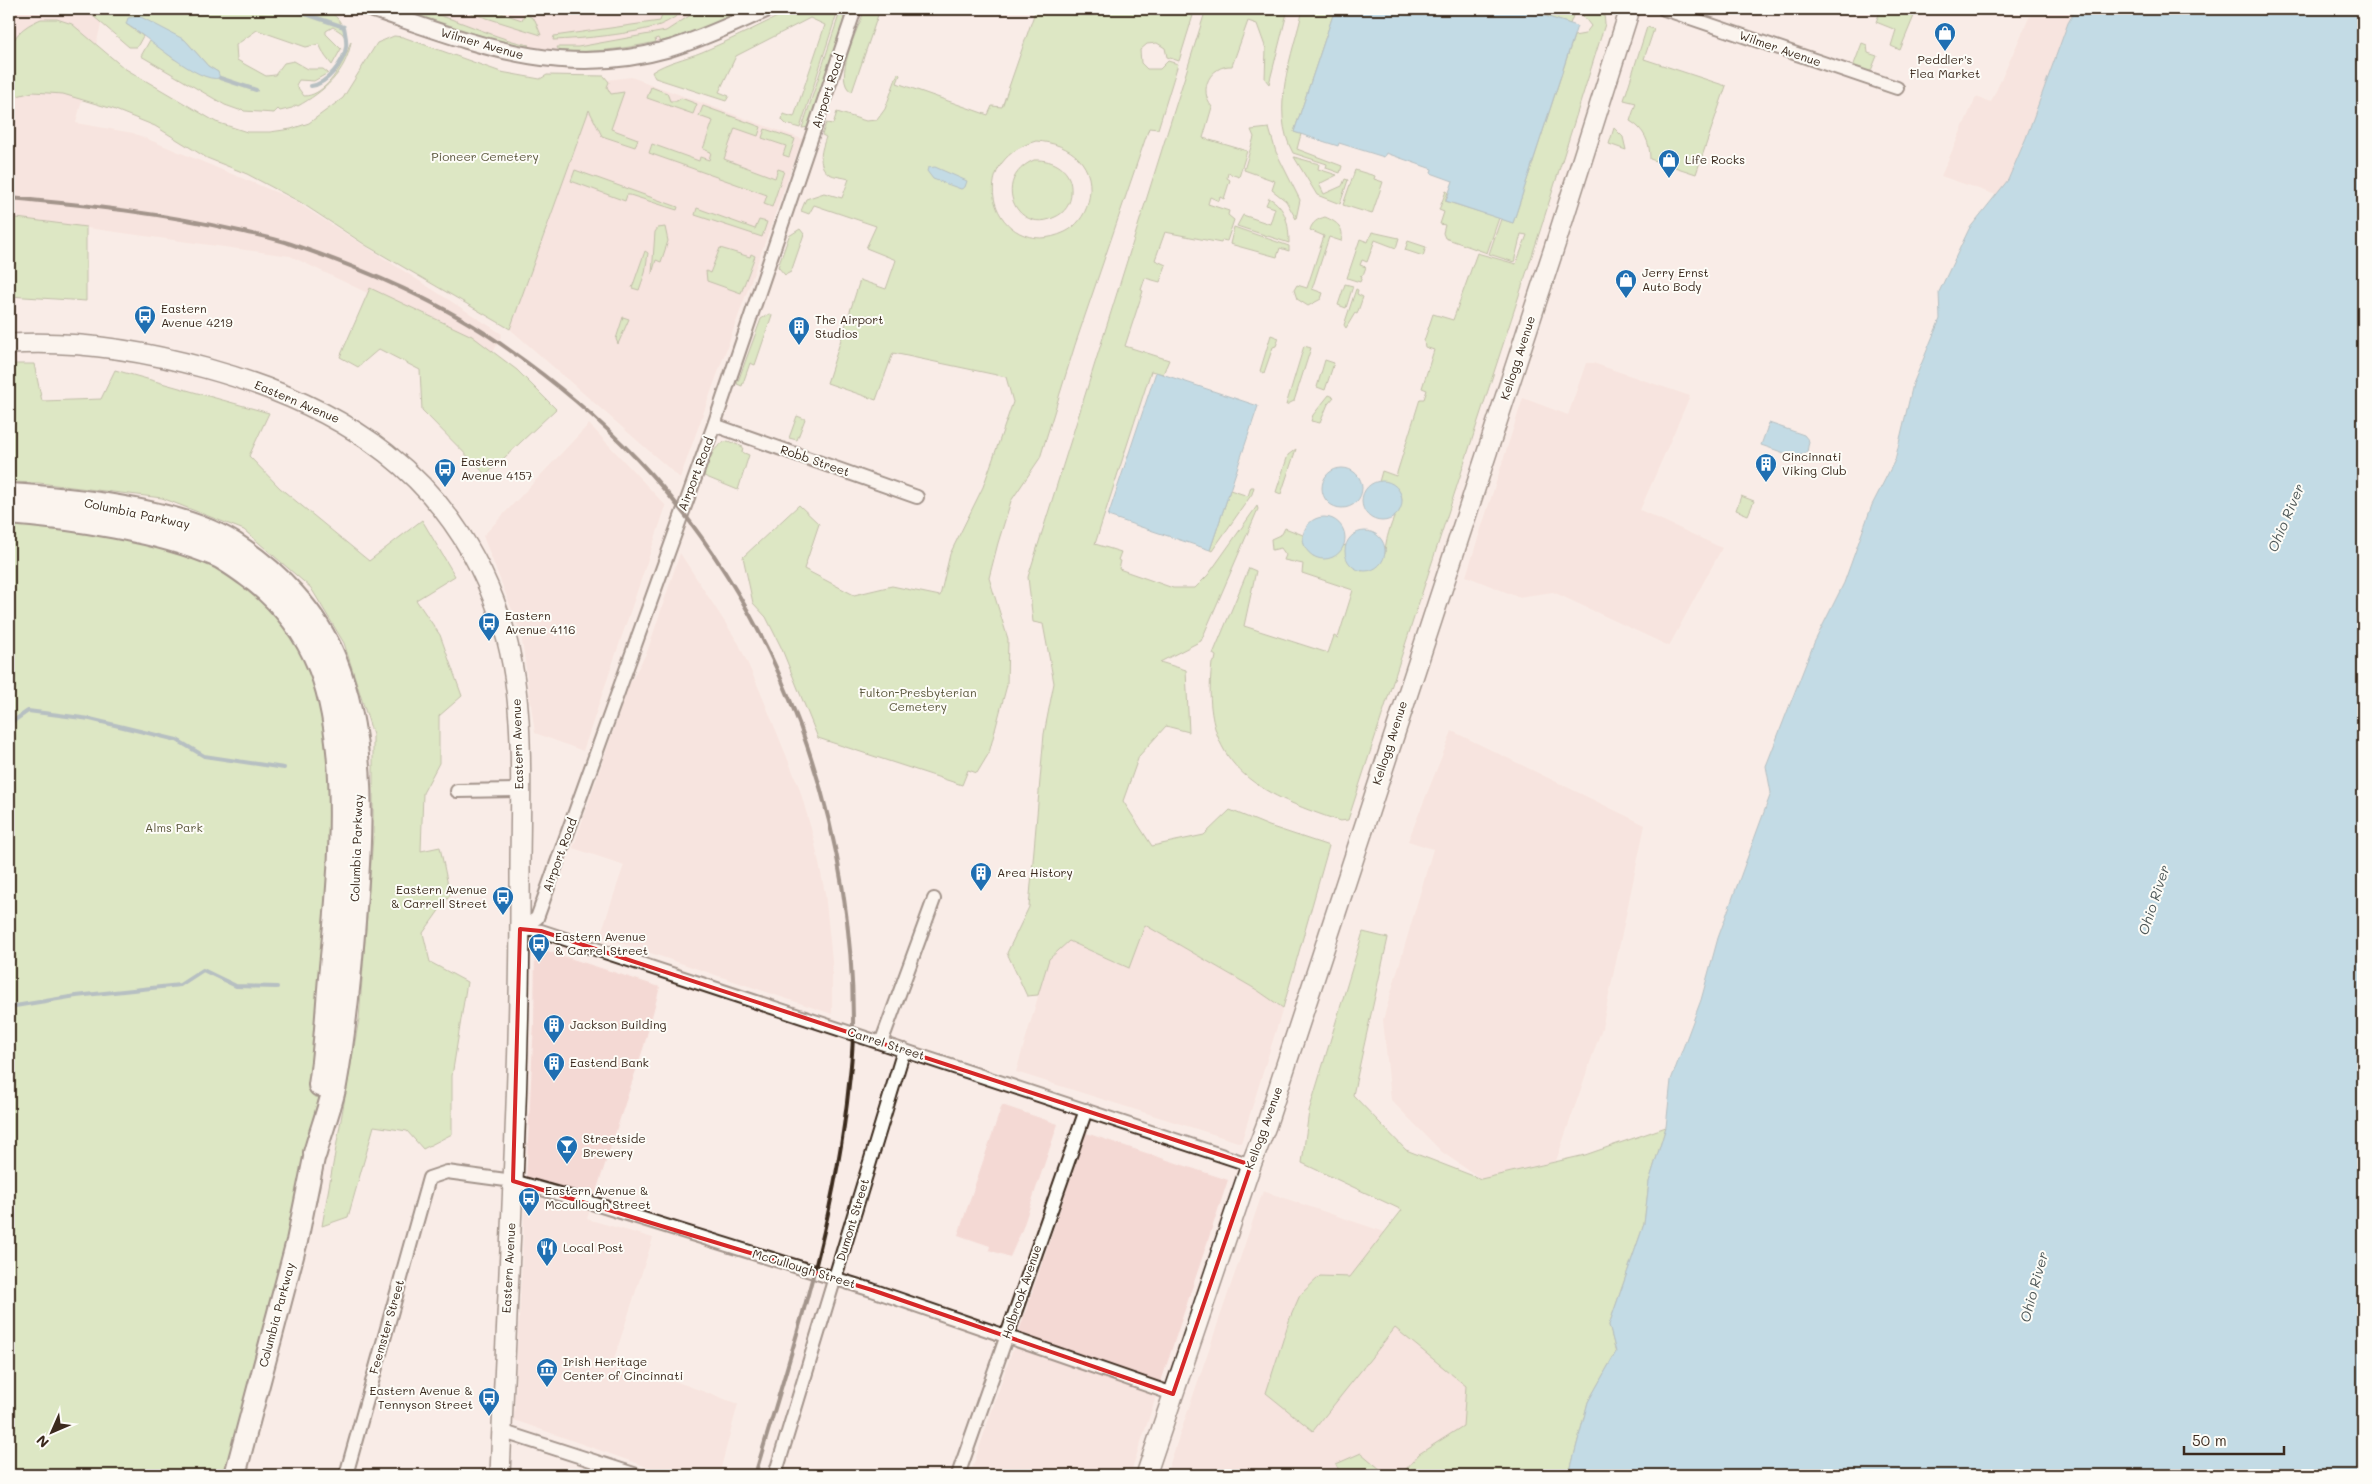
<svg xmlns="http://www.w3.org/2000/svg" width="2372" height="1484" font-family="Mali,sans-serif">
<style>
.built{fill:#f4d9d4}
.green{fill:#bbdf99;stroke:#7b845c;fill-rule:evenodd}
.water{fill:#81c6e2;stroke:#658894}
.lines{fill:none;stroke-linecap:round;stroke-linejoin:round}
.stream{stroke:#658894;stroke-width:4}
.minor-casing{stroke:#3b2a1e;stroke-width:16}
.tertiary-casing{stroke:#3b2a1e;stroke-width:19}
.primary-casing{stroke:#3b2a1e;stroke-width:22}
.trunk-casing{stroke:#3b2a1e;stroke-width:24}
.motorway-casing{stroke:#3b2a1e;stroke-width:26}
.minor{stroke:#fdfcf7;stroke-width:12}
.tertiary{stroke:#fdfcf7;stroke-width:15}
.primary{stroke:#fdfcf7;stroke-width:19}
.trunk{stroke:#fdfcf7;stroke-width:20}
.motorway{stroke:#fdfcf7;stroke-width:22}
.rail{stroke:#3b2a1e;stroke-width:4}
.marked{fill:none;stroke:#d62828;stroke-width:4;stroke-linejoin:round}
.labels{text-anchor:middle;stroke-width:4;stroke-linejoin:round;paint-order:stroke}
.street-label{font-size:12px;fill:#3b2a1e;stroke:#fdfcf7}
.poi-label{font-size:12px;fill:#3b2a1e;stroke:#fdfcf7;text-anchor:start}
.park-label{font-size:12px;fill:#5b573d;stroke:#fdfcf7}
.water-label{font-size:14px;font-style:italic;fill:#505959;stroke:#fdfcf7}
</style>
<rect width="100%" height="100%" fill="#f9ece7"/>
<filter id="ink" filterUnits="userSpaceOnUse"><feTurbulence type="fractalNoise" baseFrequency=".02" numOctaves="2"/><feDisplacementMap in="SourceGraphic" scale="10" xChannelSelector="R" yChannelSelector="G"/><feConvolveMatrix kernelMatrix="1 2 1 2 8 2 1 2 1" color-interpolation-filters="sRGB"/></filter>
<g filter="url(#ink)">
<path class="built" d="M9,9H105L76,123L133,133L290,198L502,334L493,353L290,256L51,223L9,229Z
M399,9H747L700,30L660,42L618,50L574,52L526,47L498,41Z
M2033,9H2076L2068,23L2026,138L2008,180L1996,195L1941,176L1976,97L1991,102Z
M631,77L802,139L680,478L510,329L599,81Z
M1586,363H1593L1690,396L1640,510L1722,548L1669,646L1553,592L1518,597L1466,576L1523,398L1568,415Z
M589,424L666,506L583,751L535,733L521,633L483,536Z
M680,553L739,644L760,691L799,787L814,839L825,893L832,960V1014L600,936L624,865L573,848L629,685L647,652Z
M1452,731L1645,825L1602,1028L1556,1161L1481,1179L1442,1152L1391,1100L1383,1020L1433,849L1408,841Z
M1145,925L1257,990L1283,1008L1241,1143L1016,1072L1049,959L1069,941L1128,968Z
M535,947L660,987L644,1046L587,1219L653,1238L614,1359L738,1404L719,1475H670L514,1420L534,1022Z
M1002,1105L1058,1124L1022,1230L1010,1257L989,1250L990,1246L958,1235Z
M1086,1133L1228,1180L1130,1475H970Z
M1263,1191L1500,1271L1588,1402L1569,1475H1166Z"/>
<path class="green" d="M85,9H321C339,15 341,21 346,39L342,33L333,27L326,31V34L341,49L332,65L325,56L319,44L306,47L257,30L236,45L237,60L266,76L275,75L284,63L294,61L308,69H323L328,73L314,81L299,80L296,85L304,96C322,96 337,74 344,59C347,54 349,45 351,42C346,73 323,92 298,106L296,105L292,108L280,111L278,109L274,113L244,111L242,109L239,110L225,105L141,56L150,40L174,59L218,72L208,66L185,40L126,24L143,36L137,47H129Z
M399,9C444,9 486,37 529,45L526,47L498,41Z
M458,9H489L522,20L525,13L535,20L541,35Z
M664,9H687C678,15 670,21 660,25C635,34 581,39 553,40L554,36L660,21Z
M700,9H747L700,30L660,42L658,38L655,39L656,42C624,49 592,53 559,51L557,47H578L666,31Z
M793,9L838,10L800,128L786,124L782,120L783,114L794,117L825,25L810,18L736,56L719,92L729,96L726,101L655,78L652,72C667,62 685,59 702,52C733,39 763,24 793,9Z
M841,9L845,10L842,29L810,127L802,128Z
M865,9H880L852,92C831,81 859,27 865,9Z
M1036,9H1195L1179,61L1167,57L1165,48L1157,43L1147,44L1140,50L1141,63L1147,69H1160L1168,61L1178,64L1158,129L1149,128L1075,345L1040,458L1011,501L998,543L989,578L1008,639L1007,685L989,753L977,773L968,770L962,785L818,738L781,647L766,617L753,603L743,557L799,505L819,524L804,569L854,595L892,586L940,596L950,554L983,487L1013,402L1006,377L893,353L876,400L827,383L860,280L886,289L896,260L866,248L876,226L814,205L809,214L801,211L806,199L824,193L842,198L849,179C843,177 835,177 829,174C816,165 822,149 826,137L822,135L826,123L833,124L837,112L866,121L877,120L885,109L898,73L900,75L897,83L988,115L992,106L1002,107ZM1036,141C1071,143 1098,166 1088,203C1085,215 1076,227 1065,232C1000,263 957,164 1036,141Z
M1206,9H1288L1269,84L1265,79L1266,49L1257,24L1248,21L1232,66C1210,65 1198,90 1212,107L1203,138L1247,151L1239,177L1228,173L1227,178L1230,180L1224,199L1220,197L1219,201L1210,197L1208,204L1229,211L1228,215L1234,220L1227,241L1222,240L1221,243L1165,232L1155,260L1166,265L1160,282L1145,278L1141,290L1143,291L1125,346L1169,360L1163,374L1151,371L1095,544L1121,552L1118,560L1121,561L1119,569L1173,588H1195L1208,575L1257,506L1258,509L1201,641L1160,662L1186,670L1189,732L1166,726L1139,756L1123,801L1152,846L1204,835L1230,810L1269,826L1329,846L1283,1008L1257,990L1145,925L1129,968L1069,941L1049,959L1038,995L1027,996L1007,953L1029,907L1044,734L1054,683L1043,624L1033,622L1028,577Z
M1303,9H1335L1294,132L1301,134L1297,149L1342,166L1340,173L1326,168L1327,164L1293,153C1269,109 1293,54 1303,9Z
M1523,9H1598L1604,14L1605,24L1540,231L1348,820L1340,821C1256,793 1199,766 1212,663L1215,661L1216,656L1213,654L1249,568L1256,571L1244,626L1328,653L1334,636L1338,638L1353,590L1302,573L1303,564L1284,560L1286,555L1281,548L1272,550L1271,539L1282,534L1285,528L1303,535L1305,545L1313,556L1346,545C1344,557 1350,567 1362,571L1385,554C1385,543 1389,530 1393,520C1398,508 1410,496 1393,487C1388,484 1384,481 1379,482L1382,471L1396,476L1420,399H1424L1427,390L1422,388L1434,350L1425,347L1424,341L1433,314L1453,320L1477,253L1516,264L1527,235L1521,234L1514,262L1489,254L1501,219L1513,223L1574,36L1585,34L1591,26L1580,12L1574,13L1570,24Z
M1881,9H1908L1907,13L1914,16L1900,50L1891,46L1896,30L1876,22Z
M41,19H57L72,24L124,68L216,122L247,132H270L291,129L309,123L343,98L377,43L394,36L403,37L501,72L540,79L547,75L604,76L609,82L607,87L611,94L624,92L611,129L638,139L635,147L602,136L589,110L510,329L367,246L300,202L247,174L207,158L155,126L113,109L63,94L33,92L9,98C9,61 1,35 41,19Z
M1647,27L1654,29L1644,59L1726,86L1696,174L1650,159C1650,142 1644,129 1630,121L1636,103L1624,100Z
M1862,43L1867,45L1868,53L1877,56L1870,73L1853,67Z
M651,87L667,93L670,101H677L681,98L697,104L693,114L647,98Z
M703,106L761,127L758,136L735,128L724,159L775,178L778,169L784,171L772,207L764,204L767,195L649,153L652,144L699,161L700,157L709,160L711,152L703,149L713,121L699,116Z
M1269,128L1276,152L1300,200L1296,219L1286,201L1272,190L1275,181L1244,170L1254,137L1251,130Z
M1614,128L1623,137L1626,150L1609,144Z
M765,129L795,139L789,157L783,155L786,146L762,138Z
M1294,157L1319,164L1318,169L1337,175L1319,184L1324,194L1342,186L1345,179L1348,180L1340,204L1317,195Z
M1034,160C1054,159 1073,170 1071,193C1071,203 1065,213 1055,217C1017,236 990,179 1034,160Z
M575,170L678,207L677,210L630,195H627L625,201L571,181Z
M1355,170L1375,176L1374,179L1383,182L1372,214L1343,205Z
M1446,191L1448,192L1445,201L1499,218L1487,253L1445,238L1443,233L1445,225L1440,224L1444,212L1439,210Z
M1269,198C1286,207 1289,225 1289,243L1237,226L1243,215L1270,224L1275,208L1266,205Z
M697,208L755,229L759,220L767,222L762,237L695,215Z
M9,217L86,227V301L9,296Z
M1325,217C1337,222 1345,228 1341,241L1329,237L1312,289L1323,293L1321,299L1308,306L1297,299L1294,290L1297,285L1307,288L1324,236L1310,230C1312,222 1318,219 1325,217Z
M665,227L668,241L661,262L656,260L652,274L655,232L658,228Z
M1234,227L1289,246V251L1280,248L1277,257L1230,244Z
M800,229L804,234L791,272L785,275L778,267L789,236Z
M1372,232L1399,238L1396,248L1375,240L1367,262L1362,260L1360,265L1366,267L1363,275L1360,276L1362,277L1360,282L1347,278L1360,239L1368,242Z
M1408,241L1426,247L1423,256L1405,250Z
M720,248L750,257L751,254L755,256L741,293L707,281L706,271L710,273Z
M645,251L648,253L645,273L639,290L632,288Z
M1345,284L1353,286L1346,308L1338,305Z
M370,288L472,336L517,370L556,409L486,475L422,410L420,370L379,349L358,367L340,357Z
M1356,289L1358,290L1357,294L1363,297L1357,314L1355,313L1346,328L1344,325Z
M769,314L772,315L755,365L750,363L742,386L737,384L761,319Z
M623,317L629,319L618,344L616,339Z
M1271,335L1279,338L1276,346L1273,347L1264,373L1260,371Z
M1304,346L1311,348L1294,401L1286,405Z
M1325,360L1334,363L1325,390L1317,387Z
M9,364H34L42,401L101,399L115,370L269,413L249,456L280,488L369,561L422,520L455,576L416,600L440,635L462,696L439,716V763L423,793L421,851L440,847L450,895L423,933L430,962L467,982L452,1076V1134L423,1149L407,1131L374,1126L348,1217L322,1226L359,1019L373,837V735L344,643L311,588L244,530L162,498L39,483L9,482Z
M1329,395L1334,397L1328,404L1320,423L1311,421L1313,415Z
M797,416L805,419L797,440L789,438Z
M728,441L743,447L742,452L749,455L738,490L704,476C709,462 712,445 728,441Z
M1296,449L1281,494L1276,492L1288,455Z
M1251,487H1254L1252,494L1212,551L1210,550L1230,490L1248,496Z
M1741,496L1754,501L1748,515L1736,510Z
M9,513L193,548L288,614L337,742L322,1074L317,1110L235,1475H9Z
M1363,932L1388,938L1353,1095L1406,1150L1481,1179L1585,1155L1666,1127L1649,1182L1644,1224L1609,1325L1616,1352L1588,1402L1569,1475H1401L1419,1454L1463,1426L1466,1386L1395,1328L1313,1431L1266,1393L1290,1318L1300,1295L1320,1276L1350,1277L1402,1210L1302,1163L1309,1111Z
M1361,1453L1387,1475H1341L1336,1464Z"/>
<path class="water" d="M1335,9H1523L1577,26L1513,223L1446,201L1453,181L1431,173L1432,169L1386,153L1384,157L1339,143L1338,146L1294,132Z
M2076,9H2363V1475H1569L1588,1402L1616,1352L1609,1325L1644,1224L1649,1182L1666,1127L1671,1080L1701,1000L1718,938L1771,793L1766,766L1814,643L1844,583L1872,505L1895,460L1913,384L1940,319L1939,292L1969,229L2008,180L2026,138L2068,23Z
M139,16L185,40L208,66L218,72L220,78C198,84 147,36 126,24L128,18Z
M935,167L967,181L965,187L961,189L933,179L927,171L928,168Z
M1156,372L1258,406L1210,550L1108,516Z
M1769,423L1804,435L1809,441L1807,452L1796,457L1761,445Z
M1322 488a20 20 0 1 1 40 0a20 20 0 1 1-40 0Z
M1362 501a20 20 0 1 1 40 0a20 20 0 1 1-40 0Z
M1303 538a21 21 0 1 1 42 0a21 21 0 1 1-42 0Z
M1345 551a20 20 0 1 1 40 0a20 20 0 1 1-40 0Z"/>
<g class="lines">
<path class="stream" d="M291,9L344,27C345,33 347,40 346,47C344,62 327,84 311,86
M220,78L256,90
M9,724L28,711L90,719L177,740L204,756L284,768
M9,1007L76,996L180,985L203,970L236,986L277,987"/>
<g class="minor-casing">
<path id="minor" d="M1664,9L1897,88
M714,425L917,497
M457,791L520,790
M520,929L537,918L714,425L855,9
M520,929L541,931L1251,1165
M881,1043L934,899
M501,1431L637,1475
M346,1475L429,1178L447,1172L513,1181L595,1204L872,1290L1173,1394
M775,1475L904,1050
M958,1475L1086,1110"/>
</g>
<g class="tertiary-casing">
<path id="tertiary" d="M372,9C473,43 560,80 668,49C702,39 735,23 767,9"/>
</g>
<g class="primary-casing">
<path id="primary" d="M9,344C75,340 141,350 205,368C343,406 452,474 500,617C527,694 520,791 520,872C521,1073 508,1275 500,1475
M1146,1475L1251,1165L1266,1126L1558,236L1630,9"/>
</g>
<g class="trunk-casing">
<path id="trunk" d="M235,1475L297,1241L315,1153"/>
</g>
<g class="motorway-casing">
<path id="motorway" d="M9,495C71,499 181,510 234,544C277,572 316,612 335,660C369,745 360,844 353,934C349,984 344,1035 335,1085C330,1108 321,1131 315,1153
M9,513C73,518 158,530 218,556C230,562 243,572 254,580C283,603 306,634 320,668C352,750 340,880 331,967C327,1006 326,1046 320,1085"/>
</g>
<use href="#minor" class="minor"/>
<use href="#tertiary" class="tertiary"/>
<use href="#primary" class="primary"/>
<use href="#trunk" class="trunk"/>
<use href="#motorway" class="motorway"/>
<path class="rail" d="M9,198C86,205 163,213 239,231C256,235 274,238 291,244C366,270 443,302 508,349C554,381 598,418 637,459C780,610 855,824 853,1031C853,1049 851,1067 849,1084C836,1219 793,1347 755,1475"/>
</g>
</g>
<path d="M0 0H2372V1484H0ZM520,929L541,931L1251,1165L1173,1394L872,1290L513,1181Z" fill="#f9ece7" fill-opacity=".55" fill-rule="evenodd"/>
<path class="marked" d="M520,929L541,931L1251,1165L1173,1394L872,1290L513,1181Z"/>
<defs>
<g id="shop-pin" transform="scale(1.125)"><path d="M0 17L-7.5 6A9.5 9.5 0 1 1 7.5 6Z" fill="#1f6fb2" stroke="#fdfcf7"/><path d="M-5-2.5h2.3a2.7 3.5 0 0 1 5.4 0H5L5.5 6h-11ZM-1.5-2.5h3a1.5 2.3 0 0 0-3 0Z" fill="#fff"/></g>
<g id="bus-pin" transform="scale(1.125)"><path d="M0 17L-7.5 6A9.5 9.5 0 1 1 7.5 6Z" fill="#1f6fb2" stroke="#fdfcf7"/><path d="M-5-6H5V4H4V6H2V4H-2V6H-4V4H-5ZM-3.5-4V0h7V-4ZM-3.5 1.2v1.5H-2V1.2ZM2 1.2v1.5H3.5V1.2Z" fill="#fff"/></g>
<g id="building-pin" transform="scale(1.125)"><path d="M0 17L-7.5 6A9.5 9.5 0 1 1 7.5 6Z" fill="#1f6fb2" stroke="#fdfcf7"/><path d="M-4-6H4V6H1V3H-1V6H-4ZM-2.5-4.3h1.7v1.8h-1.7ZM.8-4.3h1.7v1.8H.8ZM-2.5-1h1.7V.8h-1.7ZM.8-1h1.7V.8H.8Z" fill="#fff"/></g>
<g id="bar-pin" transform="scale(1.125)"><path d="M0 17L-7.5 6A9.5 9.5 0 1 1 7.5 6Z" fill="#1f6fb2" stroke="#fdfcf7"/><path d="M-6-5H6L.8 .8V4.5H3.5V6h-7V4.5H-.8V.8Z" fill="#fff"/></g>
<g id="restaurant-pin" transform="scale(1.125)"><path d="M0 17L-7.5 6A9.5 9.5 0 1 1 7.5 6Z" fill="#1f6fb2" stroke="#fdfcf7"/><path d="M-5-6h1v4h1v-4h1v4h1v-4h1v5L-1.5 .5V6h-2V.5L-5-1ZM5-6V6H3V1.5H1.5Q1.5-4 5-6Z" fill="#fff"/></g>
<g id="museum-pin" transform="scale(1.125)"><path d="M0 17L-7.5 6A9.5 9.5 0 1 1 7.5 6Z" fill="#1f6fb2" stroke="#fdfcf7"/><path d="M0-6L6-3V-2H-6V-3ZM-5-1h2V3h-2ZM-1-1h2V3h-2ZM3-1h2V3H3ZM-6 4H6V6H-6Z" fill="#fff"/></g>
</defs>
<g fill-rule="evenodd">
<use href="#shop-pin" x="1945" y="33"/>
<use href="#shop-pin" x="1669" y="160"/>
<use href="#shop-pin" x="1626" y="280"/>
<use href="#bus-pin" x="145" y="316"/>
<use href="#building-pin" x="799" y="327"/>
<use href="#building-pin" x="1766" y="464"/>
<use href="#bus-pin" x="445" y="469"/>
<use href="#bus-pin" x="489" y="623"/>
<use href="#building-pin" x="981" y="873"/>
<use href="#bus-pin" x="503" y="897"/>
<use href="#bus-pin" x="539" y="944"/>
<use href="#building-pin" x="554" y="1025"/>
<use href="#building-pin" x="554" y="1063"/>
<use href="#bar-pin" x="567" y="1146"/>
<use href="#bus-pin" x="529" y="1198"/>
<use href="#restaurant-pin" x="547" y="1248"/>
<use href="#museum-pin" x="547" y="1369"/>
<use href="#bus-pin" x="489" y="1398"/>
</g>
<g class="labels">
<g class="street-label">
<text transform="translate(482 44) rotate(16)" y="4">Wilmer Avenue</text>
<text transform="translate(1780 49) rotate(19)" y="4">Wilmer Avenue</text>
<text transform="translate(828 91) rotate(-72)" y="4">Airport Road</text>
<text transform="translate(1518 358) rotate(-72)" y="4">Kellogg Avenue</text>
<text transform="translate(297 402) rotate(23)" y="4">Eastern Avenue</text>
<text transform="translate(815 461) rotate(19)" y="4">Robb Street</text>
<text transform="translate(696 474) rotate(-69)" y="4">Airport Road</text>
<text transform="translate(137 514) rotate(12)" y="4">Columbia Parkway</text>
<text transform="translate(1390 743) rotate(-72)" y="4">Kellogg Avenue</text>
<text transform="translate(518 744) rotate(-92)" y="4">Eastern Avenue</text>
<text transform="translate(357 848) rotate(-88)" y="4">Columbia Parkway</text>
<text transform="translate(560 855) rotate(-70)" y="4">Airport Road</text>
<text transform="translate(886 1044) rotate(18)" y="4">Carrel Street</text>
<text transform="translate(1264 1128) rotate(-70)" y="4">Kellogg Avenue</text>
<text transform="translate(853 1220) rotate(-73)" y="4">Dumont Street</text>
<text transform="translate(509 1268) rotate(-87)" y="4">Eastern Avenue</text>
<text transform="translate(804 1269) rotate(17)" y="4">McCullough Street</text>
<text transform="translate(1022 1292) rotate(-71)" y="4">Holbrook Avenue</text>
<text transform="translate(277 1315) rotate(-75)" y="4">Columbia Parkway</text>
<text transform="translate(387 1327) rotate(-74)" y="4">Feemster Street</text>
</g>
<g class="poi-label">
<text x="1945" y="64" text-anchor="middle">Peddler's<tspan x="1945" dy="14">Flea Market</tspan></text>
<text x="1685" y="164">Life Rocks</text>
<text x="1642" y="277">Jerry Ernst<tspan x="1642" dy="14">Auto Body</tspan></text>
<text x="161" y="313">Eastern<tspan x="161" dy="14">Avenue 4219</tspan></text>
<text x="815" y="324">The Airport<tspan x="815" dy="14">Studios</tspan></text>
<text x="1782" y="461">Cincinnati<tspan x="1782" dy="14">Viking Club</tspan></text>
<text x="461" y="466">Eastern<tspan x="461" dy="14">Avenue 4157</tspan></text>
<text x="505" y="620">Eastern<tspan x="505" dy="14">Avenue 4116</tspan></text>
<text x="997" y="877">Area History</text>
<text x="487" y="894" text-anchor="end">Eastern Avenue<tspan x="487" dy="14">&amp; Carrell Street</tspan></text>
<text x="555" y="941">Eastern Avenue<tspan x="555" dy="14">&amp; Carrel Street</tspan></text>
<text x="570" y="1029">Jackson Building</text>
<text x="570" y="1067">Eastend Bank</text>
<text x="583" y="1143">Streetside<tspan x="583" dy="14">Brewery</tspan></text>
<text x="545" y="1195">Eastern Avenue &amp;<tspan x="545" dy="14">Mccullough Street</tspan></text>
<text x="563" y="1252">Local Post</text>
<text x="563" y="1366">Irish Heritage<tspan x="563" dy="14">Center of Cincinnati</tspan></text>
<text x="473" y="1395" text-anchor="end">Eastern Avenue &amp;<tspan x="473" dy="14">Tennyson Street</tspan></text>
</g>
<g class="park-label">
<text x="485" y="161">Pioneer Cemetery</text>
<text x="918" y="697">Fulton-Presbyterian<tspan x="918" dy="14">Cemetery</tspan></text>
<text x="174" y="832">Alms Park</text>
</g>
<g class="water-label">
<text transform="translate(2286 518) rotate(-67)" y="5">Ohio River</text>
<text transform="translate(2154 900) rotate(-72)" y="5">Ohio River</text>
<text transform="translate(2034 1287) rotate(-75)" y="5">Ohio River</text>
</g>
</g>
<rect width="2372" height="1484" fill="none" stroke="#fdfcf7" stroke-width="30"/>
<rect x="15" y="15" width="2342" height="1454" fill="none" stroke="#3b2a1e" stroke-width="2" filter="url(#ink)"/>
<g transform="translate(52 1432) rotate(225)" stroke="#fdfcf7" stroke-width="4" paint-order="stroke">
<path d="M0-4L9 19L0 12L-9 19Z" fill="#3b2a1e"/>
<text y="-8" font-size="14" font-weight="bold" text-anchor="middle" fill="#3b2a1e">N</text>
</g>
<path d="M2184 1446v8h100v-8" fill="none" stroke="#3b2a1e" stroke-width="2.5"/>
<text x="2192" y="1446" font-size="15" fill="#3b2a1e" stroke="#fdfcf7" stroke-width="4" paint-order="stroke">50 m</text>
</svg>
